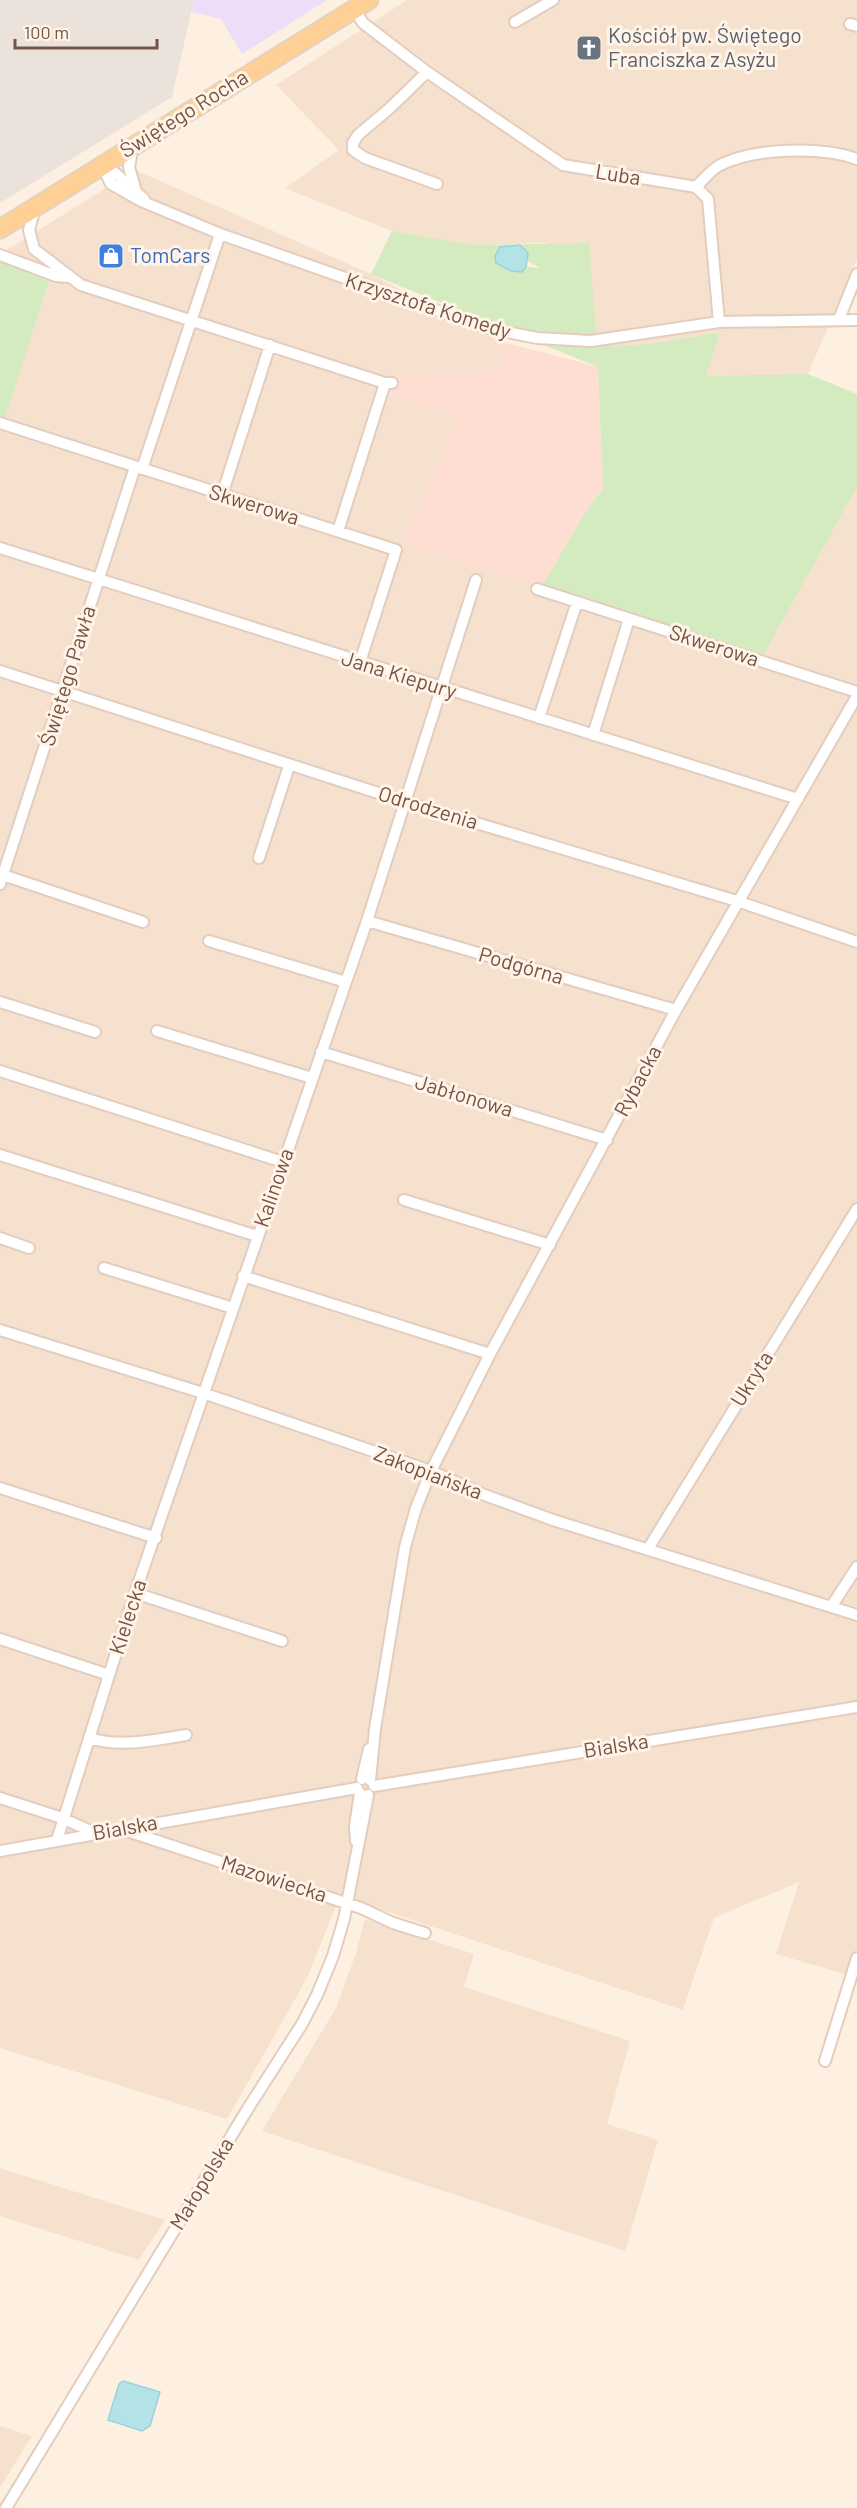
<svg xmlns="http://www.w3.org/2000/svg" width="857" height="2508" font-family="Barlow,sans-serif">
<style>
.residential{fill:#f5e1ce}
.commercial{fill:#feddd3}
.industrial{fill:#ebe2dc}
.education{fill:#edddf9}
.green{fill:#d3ebbe;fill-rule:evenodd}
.water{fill:#b4e3e7;stroke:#9ad3d9;stroke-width:1.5}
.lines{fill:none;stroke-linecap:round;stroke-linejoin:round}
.street-casing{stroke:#e3cdbf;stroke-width:14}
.primary-casing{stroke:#dbd3cf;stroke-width:21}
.street{stroke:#fff;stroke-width:10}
.primary{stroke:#ffd095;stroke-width:18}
.labels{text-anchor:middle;stroke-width:6;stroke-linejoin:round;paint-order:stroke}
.worship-label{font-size:21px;fill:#5b616d;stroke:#fff4e7;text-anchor:start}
.street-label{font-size:21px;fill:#755446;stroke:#fff4e7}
.shop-label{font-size:21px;fill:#366cbe;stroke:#fff4e7;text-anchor:start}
</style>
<rect width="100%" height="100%" fill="#fdf0e0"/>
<path class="residential" d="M407,0H857V259L808,374L706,376L719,332L650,344L596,346L548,243L474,245L392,231L285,188L339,150L276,85Z
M135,170L371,274L499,341L502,370L397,375L389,395L459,419L401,543L761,657L857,487V1962L845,1974L776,1954L799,1882L714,1918L683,2010L340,1896L307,1978L227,2119L0,2048V254Z
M365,1919L474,1954L464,1987L630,2041L607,2124L658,2140L625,2251L262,2131L336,2008L356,1953Z
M0,2168L165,2220L139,2260L0,2216Z
M0,2426L32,2436L1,2486H0Z"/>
<path class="commercial" d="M499,341L598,367L603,488L583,516L541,588L401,543L459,419L389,395L397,374L502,370Z"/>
<path class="industrial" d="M0,0H194L172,97L0,203Z"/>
<path class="education" d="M194,0H327L242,54L221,19L192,12Z"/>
<path class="green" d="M392,231L474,245L589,243L597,346L650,344L720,332L706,376L808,374L857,394V487L762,657L541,588L583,516L603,488L598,367L371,274ZM520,245L527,253L528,261L540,268L526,267L522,272L500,247Z
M0,262L49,280L5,418L0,417Z"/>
<path class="water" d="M520,245L528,253L526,267L522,272L511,271L496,263L495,256L500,247Z
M123,2381L160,2392L150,2426L142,2431L108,2420L119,2384Z"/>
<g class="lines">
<g class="street-casing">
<path id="street" d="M354,9L363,23L427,72L563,165L696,187L708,199L719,322
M515,22L553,0
M850,24L857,26
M427,72L390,108L358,135L353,143V150L365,158L437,184
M133,146L129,167L135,188
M105,164L144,199
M102,165L111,184L141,201L223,235L487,328L537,338L591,341L719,322L857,320
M696,187C703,180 711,170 720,165C754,148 821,146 857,159
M35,208L29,230L34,249L81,285L385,383H392
M0,255L56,276L69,277
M839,319L857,274
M0,423L396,550L360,662
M142,469L220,234
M222,495L270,345
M338,531L385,383
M0,548L798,799
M537,589L857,692
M0,671L406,802L737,901L857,942
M539,718L577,602
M593,735L629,619
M259,858L289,766
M3,875L143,922
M0,884L135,467
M367,921L676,1010
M209,941L346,982
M0,1002L95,1032
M157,1031L312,1078
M321,1052L607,1140
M0,1071L283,1162
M0,1155L257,1236
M404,1200L550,1245
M0,1238L29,1248
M104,1268L233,1308
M243,1276L490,1354
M0,1330L203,1393L431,1471L482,1494L553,1520L857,1615
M0,1488L156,1538
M648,1549L857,1209
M135,1593L282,1641
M831,1607L857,1567
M0,1639L109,1675
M89,1738C122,1748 153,1740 186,1735
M362,1779L369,1749
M370,1780L375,1729L405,1547L416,1508L431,1471L490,1354L676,1010L857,696
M374,1786L857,1707
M0,1798L62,1818L95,1833
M124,1830L361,1908L393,1923L425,1933
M57,1840L135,1593L367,921L476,580
M356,1841L355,1826L360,1793
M0,1851L357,1788
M825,2061L857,1958
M6,2508L247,2110L302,2024L317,1995L333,1956L344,1919L368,1795"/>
</g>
<g class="primary-casing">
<path id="primary" d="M0,229L369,0"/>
</g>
<use href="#street" class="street"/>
<use href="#primary" class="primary"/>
</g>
<defs>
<g id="church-square" transform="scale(1.35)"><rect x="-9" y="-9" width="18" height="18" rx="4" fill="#6b7280" stroke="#fff4e7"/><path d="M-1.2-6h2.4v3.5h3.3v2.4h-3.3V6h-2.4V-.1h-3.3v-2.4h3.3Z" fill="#fff"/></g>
<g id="shop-square" transform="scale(1.35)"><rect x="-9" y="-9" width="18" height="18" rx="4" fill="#3f7fe0" stroke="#fff4e7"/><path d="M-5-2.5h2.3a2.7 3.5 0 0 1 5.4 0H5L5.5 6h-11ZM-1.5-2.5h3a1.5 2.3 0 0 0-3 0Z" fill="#fff"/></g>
</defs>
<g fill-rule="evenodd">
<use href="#church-square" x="589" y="48"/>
<use href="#shop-square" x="111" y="256"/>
</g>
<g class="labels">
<g class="worship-label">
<text x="608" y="43">Kościół pw. Świętego<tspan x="608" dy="24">Franciszka z Asyżu</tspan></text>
</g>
<g class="street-label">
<text transform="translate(184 114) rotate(-32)" y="7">Świętego Rocha</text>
<text transform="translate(618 175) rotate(9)" y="7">Luba</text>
<text transform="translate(428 306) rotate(18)" y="7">Krzysztofa Komedy</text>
<text transform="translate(254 505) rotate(17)" y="7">Skwerowa</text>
<text transform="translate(714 646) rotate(18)" y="7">Skwerowa</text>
<text transform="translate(399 675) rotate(17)" y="7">Jana Kiepury</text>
<text transform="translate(68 676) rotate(-73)" y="7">Świętego Pawła</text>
<text transform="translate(428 808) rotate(17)" y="7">Odrodzenia</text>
<text transform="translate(521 966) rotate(16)" y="7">Podgórna</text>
<text transform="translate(638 1081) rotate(-62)" y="7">Rybacka</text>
<text transform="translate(464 1096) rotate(17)" y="7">Jabłonowa</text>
<text transform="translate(274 1188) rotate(-71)" y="7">Kalinowa</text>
<text transform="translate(752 1379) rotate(-58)" y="7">Ukryta</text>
<text transform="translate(428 1473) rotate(21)" y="7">Zakopiańska</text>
<text transform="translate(128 1617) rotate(-72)" y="7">Kielecka</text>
<text transform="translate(616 1746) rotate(-9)" y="7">Bialska</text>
<text transform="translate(125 1828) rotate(-10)" y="7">Bialska</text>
<text transform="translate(274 1879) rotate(18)" y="7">Mazowiecka</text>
<text transform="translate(202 2184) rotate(-59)" y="7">Małopolska</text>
</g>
<g class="shop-label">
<text x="130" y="263">TomCars</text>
</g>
</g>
<path d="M15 39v9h142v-9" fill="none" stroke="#755446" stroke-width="3"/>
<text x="24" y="39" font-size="18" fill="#755446" stroke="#fff4e7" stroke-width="4.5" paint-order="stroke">100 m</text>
</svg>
